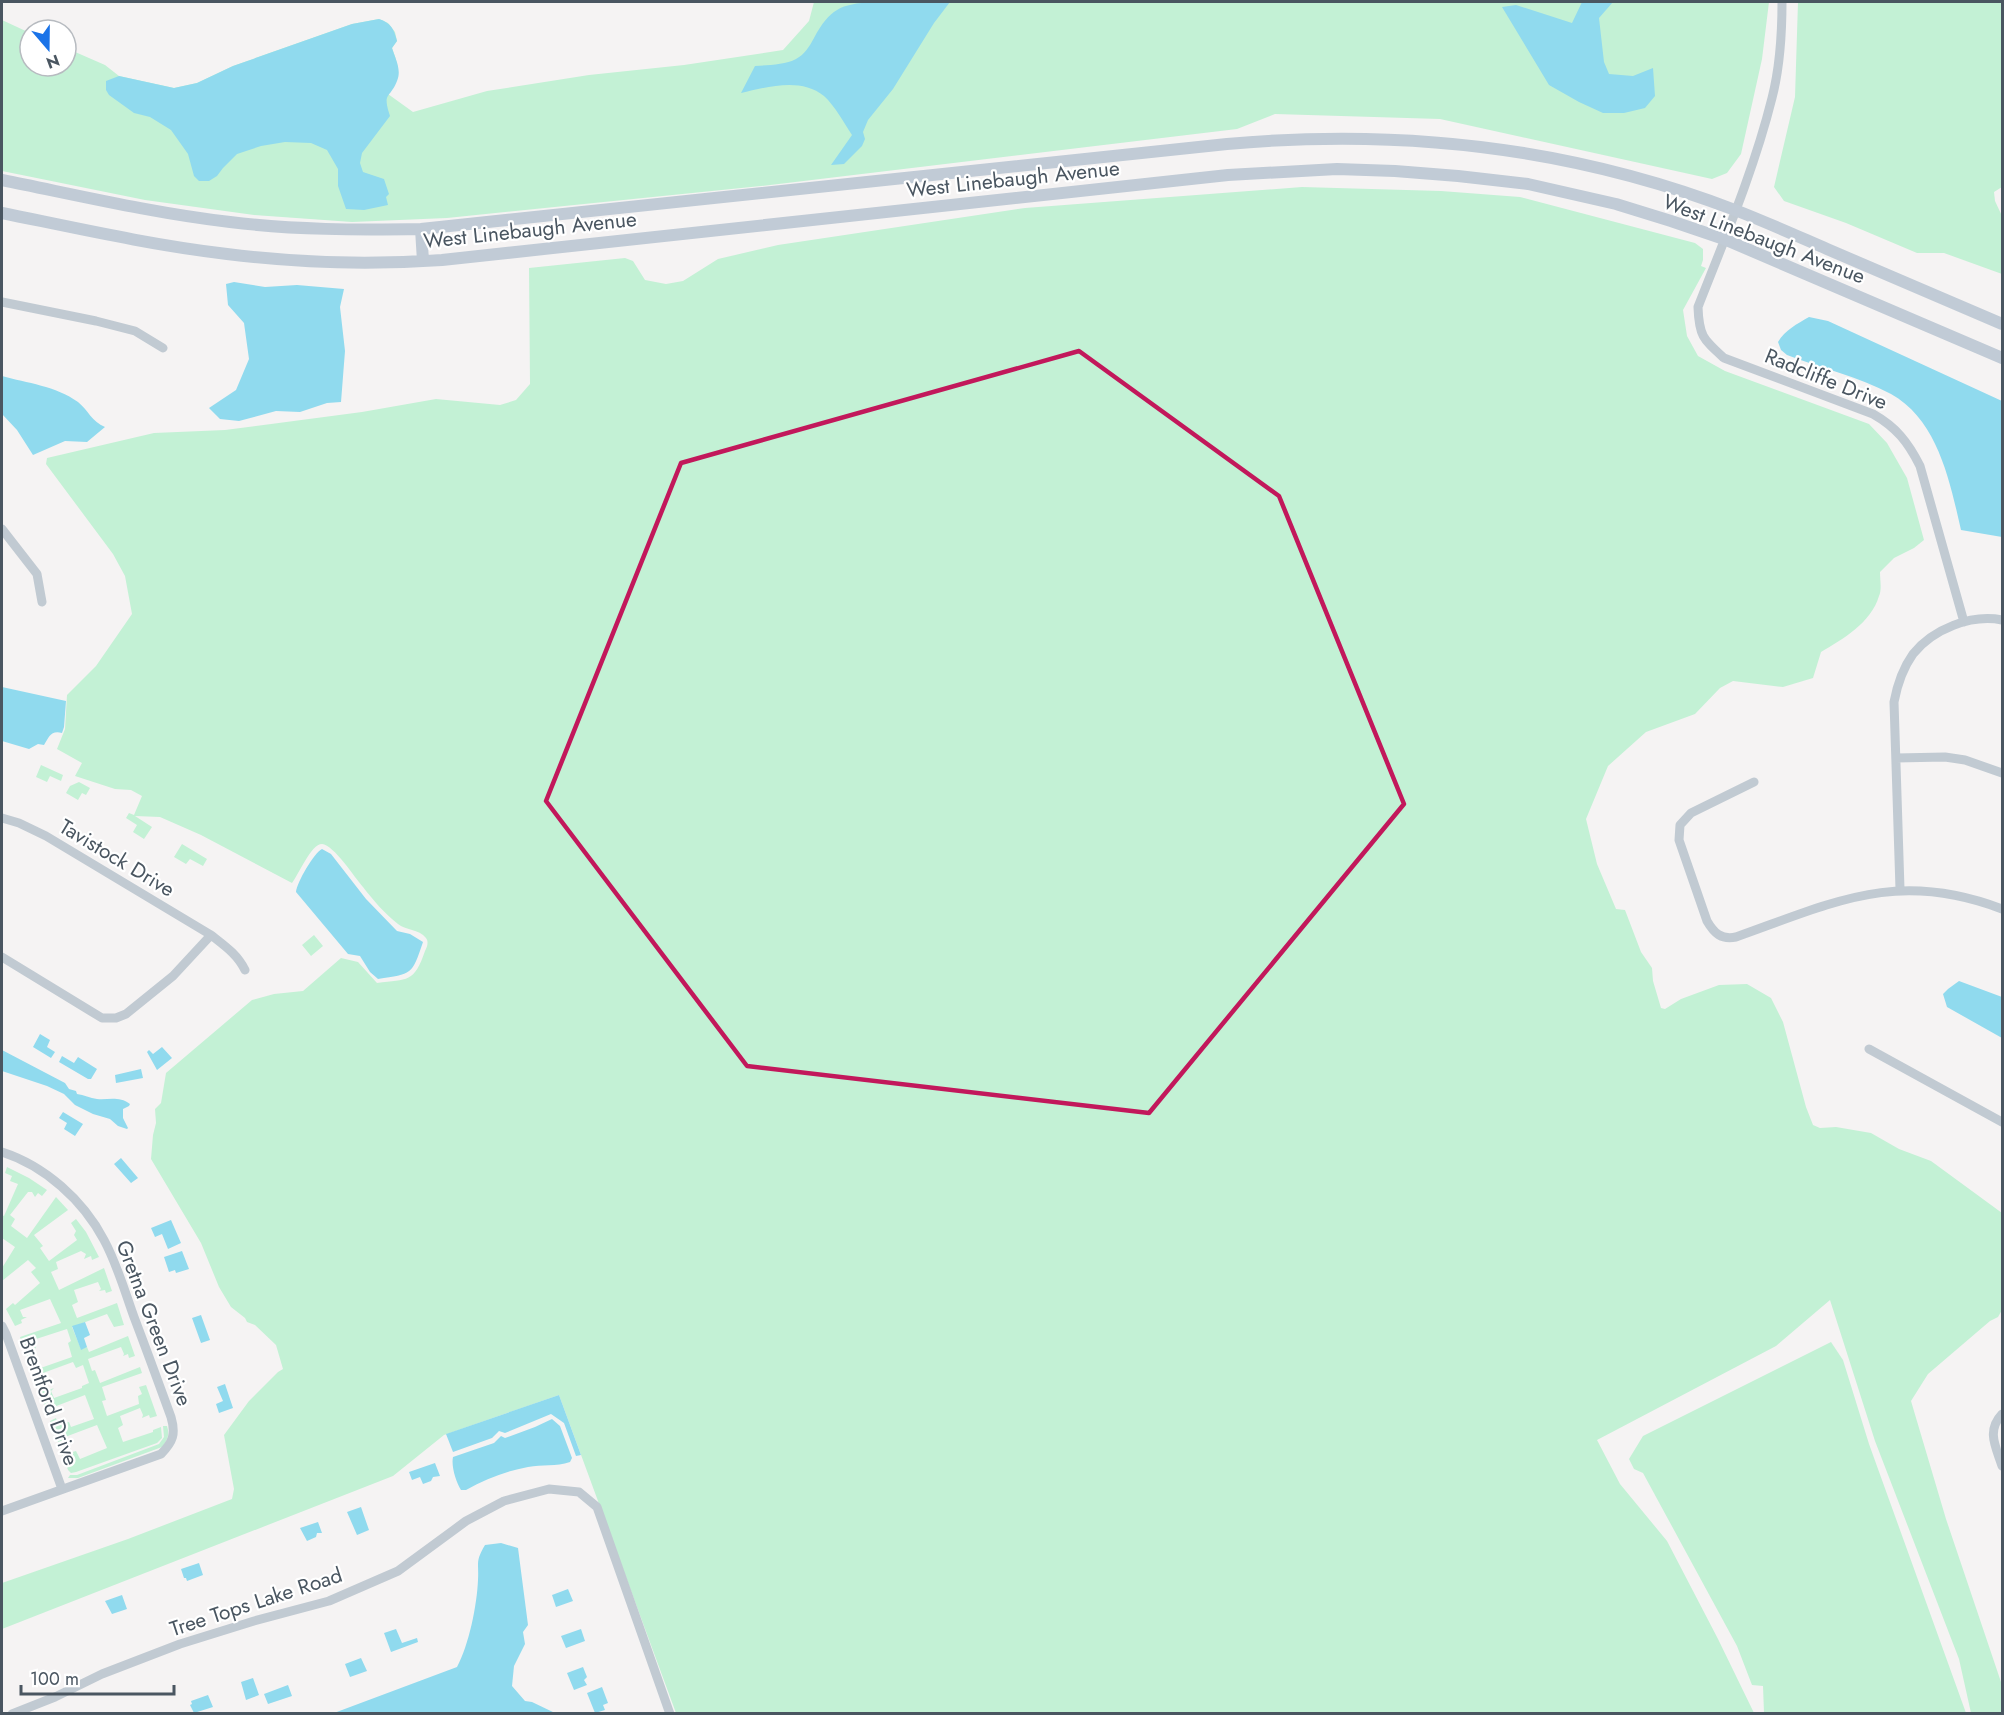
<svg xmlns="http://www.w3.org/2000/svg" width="2004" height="1715" font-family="Jost,sans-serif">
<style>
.green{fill:#c3f1d5}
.water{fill:#90daee}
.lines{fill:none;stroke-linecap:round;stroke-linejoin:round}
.street{stroke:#c1cad2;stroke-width:9}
.secondary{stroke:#c1cbd6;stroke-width:12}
.marked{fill:none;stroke:#c2185b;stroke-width:4.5;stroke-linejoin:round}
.labels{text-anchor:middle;stroke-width:4.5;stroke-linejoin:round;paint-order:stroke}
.street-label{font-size:21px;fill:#4a5661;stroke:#fff}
</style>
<rect width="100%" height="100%" fill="#f5f3f3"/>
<path class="green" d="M814,2H1769L1762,59L1741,154L1727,173L1712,179L1440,119L1275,114L1237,129L761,186L447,218L352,222L254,215L145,200L2,171V20L30,33V66H66V48L105,65L119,76L174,88L197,83L233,66L352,24L379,19L388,23L395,32L397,41L392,48C400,70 401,75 388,94L413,112L487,91L589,75L684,65L783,50L809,21Z
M1798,2H2002V187L1994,192L1995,201L2002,216V274L1944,253H1917L1846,223L1784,201L1774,187L1795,97Z
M1302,187L1441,191L1520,197L1695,243L1703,249V260L1701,266L1706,268L1683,310L1687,336L1698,356L1725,371L1869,424L1887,443L1907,478L1924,540L1914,548L1894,558L1880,572C1880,580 1882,590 1879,596C1871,623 1843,639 1821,652L1813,678L1783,687L1733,681L1720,688L1695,714L1646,732L1608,766L1586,819L1597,864L1616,909L1625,910L1641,952L1652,968L1653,981L1661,1008L1665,1009L1681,999L1719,985L1747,984L1771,998L1783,1022L1806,1107L1813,1125L1820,1128L1836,1127L1871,1133L1899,1149L1931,1161L2002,1213V1310L1998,1317L1990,1321L1928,1374L1911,1401L1946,1519L2002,1685V1713H1971L1959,1659L1875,1441L1830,1300L1776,1346L1597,1440L1620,1484L1667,1541L1718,1639L1754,1713H676L559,1395L444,1435L393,1476L2,1629V1583L128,1539L232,1499L234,1489L224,1435L249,1401L278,1372L283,1369L276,1345L255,1325L247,1322L245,1318L231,1307L219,1287L201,1243L151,1159L153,1135L156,1123L155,1109L161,1103L166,1073L252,1000L274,994L303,991L341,958L358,962L377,983C408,979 414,983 425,951C427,947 429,942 426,938C419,929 405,930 398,924C385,914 373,900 363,887C355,878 334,845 322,844C311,844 299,874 292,883L201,835L160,817L135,816L152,827L144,839L133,832L137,825L126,818L129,813L134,815L142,796L131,790L115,789L75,776L82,763L57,749L65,729L67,695L96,666L132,614L125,576L113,554L46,464L47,458L154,433L225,430L362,412L436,399L500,405L516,400L530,384L529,268L625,258L633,261L645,280L666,284L683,281L718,259L778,245L1025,208Z
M41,765L63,775L61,781L50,776L47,782L36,777Z
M79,782L90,788L86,795L82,793L78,800L66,793L70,786Z
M182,844L207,859L203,866L190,859L186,864L174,857Z
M314,935L323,946L311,956L302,945Z
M7,1167L29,1178L47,1190L42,1196L38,1193L35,1197L32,1192H28L10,1215L15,1219L11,1226L27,1238L56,1197L68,1210L34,1235L43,1246L40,1248L49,1261L77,1240L74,1235L76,1231L71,1223L76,1219L86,1232L99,1257L92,1260L91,1256L84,1259L86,1254L81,1251L56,1262L58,1269L51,1272L59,1290L104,1268L112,1291L106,1293L105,1290L99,1291L101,1289L98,1282L74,1290L78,1302L72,1305L77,1318L117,1303L124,1325L114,1327L107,1314L72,1327L81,1349L87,1347L89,1352L128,1336L135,1356L129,1358L128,1354L123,1356L124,1354L121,1347L88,1359L92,1371L95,1370L100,1383L140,1367L142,1373L102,1387L106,1400L102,1401L107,1416L139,1404L138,1396L142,1394L139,1387L146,1385L157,1416L150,1418L149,1415L142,1418L143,1415L140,1408L120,1416L123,1425L118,1428L123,1442L153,1432V1430L161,1427L162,1438L157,1443L76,1472L71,1473L68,1470L60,1449L66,1447L69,1453L76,1451L80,1459L107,1448L97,1425L65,1437L66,1439L58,1442L50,1421L56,1418L58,1424L69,1422L71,1427L94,1419L85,1395L46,1410L38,1389L44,1388L46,1391L54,1388L51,1391L54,1398L82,1388V1386L89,1383L83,1365L76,1368L73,1362L43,1373V1375L34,1378L32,1371L72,1357L68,1343L71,1341L67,1329L33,1340L36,1348L31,1350L34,1357L28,1359L20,1337L61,1323L50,1299L20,1310L23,1317H27L21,1320L22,1323L15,1326L6,1309L13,1303L15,1305L40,1283L31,1272L36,1268L28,1260L2,1281V1268L15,1247L2,1238V1215L4,1216L18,1184L10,1181L12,1176L5,1173Z
M1831,1342L1843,1360L1869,1444L1966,1713H1764L1763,1686L1752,1685L1737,1646L1643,1473L1634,1469L1629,1459L1643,1436Z
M163,1426H167C170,1435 167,1441 162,1447L78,1478H68L70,1475H77L159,1444L164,1437Z"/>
<path class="water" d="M873,2H950L934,23L893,89L868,120L863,132L865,139L862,146L844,164L831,165L852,135C844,123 835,106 824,96C801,77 767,87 741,93L755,66C768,65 785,65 796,59C805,54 809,47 814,38C830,9 840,4 873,2Z
M1582,2H1613L1599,18L1604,62L1609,74L1633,76L1653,68L1655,96L1645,108L1624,113H1603L1579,102L1549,85L1502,7L1516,5L1572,23Z
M379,19C391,23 394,29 397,41L392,48C395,58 402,70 397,81C390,99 382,92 390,116L362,153L360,163L363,172L384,179L389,194L386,197L388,205L364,210L346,209L338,186V169L327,150L311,143L285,142L261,146L237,154L223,168L217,176L209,181H199L194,176L188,154L171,130L150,117L134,113L109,95L106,90V81L119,76L174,88L197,83L233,66L352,24Z
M234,282L265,287L297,285L344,289L340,307L345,351L341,402L327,403L300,412L276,411L239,421L220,419L209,408L236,390L249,359L244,323L228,305L226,284Z
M1809,317L1828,321L2002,401V537L1961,530C1950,482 1938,420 1891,394C1859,377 1821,368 1787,355L1781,350L1778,342C1785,330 1797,324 1809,317Z
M2,376C27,383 56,386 78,402C88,410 92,422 105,427L87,442L65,441L33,455L17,430L2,414Z
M2,687L66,701L64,727L62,733C51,730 49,737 44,745L38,744L29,749L2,741Z
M322,849L331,854L366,899L397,931L410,934L423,942C412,975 412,974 378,979L370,972L360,956L348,954L296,892C297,882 314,853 322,849Z
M1959,981L2002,997V1038L1947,1007L1943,994L1948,989Z
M40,1034L50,1040L47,1047L55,1052L51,1058L33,1047Z
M162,1047L172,1058L157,1070L147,1052L149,1050L153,1054Z
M2,1050L65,1083L69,1089L76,1091L77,1094C84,1095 90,1098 97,1099C109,1100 119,1096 130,1104L129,1106L123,1109V1118L128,1128L127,1129L118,1126L110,1119L93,1114L75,1105L64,1094L47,1086L2,1071Z
M62,1056L74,1063L78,1057L97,1069L91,1079H88L59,1062Z
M141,1069L143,1078L116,1083L115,1075Z
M63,1112L83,1124L75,1136L64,1129L67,1123L59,1118Z
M121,1158L138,1178L131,1183L114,1164Z
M171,1220L181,1243L168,1249L162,1234L155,1237L151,1228Z
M182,1251L189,1269L176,1273L175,1270L169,1272L164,1257Z
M201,1315L210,1340L201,1343L192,1318Z
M85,1322L90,1335L84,1338L87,1347L81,1350L72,1326Z
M225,1384L233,1408L219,1413L216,1404L223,1401L217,1387Z
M559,1395L581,1455L576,1456L564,1423L551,1414L505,1433L499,1431L492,1438L453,1452L446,1434Z
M552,1419L560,1426L572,1458L570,1462C556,1467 542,1464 528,1467C506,1471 486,1479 466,1490H461C456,1482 451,1466 453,1457L494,1443L501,1436L505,1438L535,1427Z
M435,1463L440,1476L433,1477L431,1481L423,1484L420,1477L412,1480L409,1472Z
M361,1507L369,1530L357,1535L347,1512Z
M318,1522L322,1533H317L316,1537L307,1541L300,1528Z
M501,1543L518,1548L528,1625L523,1632L525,1644L514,1666L512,1686L525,1701L532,1702L555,1713H334L457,1667C469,1645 477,1605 478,1580C479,1562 475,1562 485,1545Z
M199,1563L203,1575L187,1581L186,1578H184L181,1569Z
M568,1589L573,1601L556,1607L552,1595Z
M122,1595L127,1609L112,1614L105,1601Z
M396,1629L402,1643L417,1638L418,1642L391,1652L384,1633Z
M581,1629L585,1641L566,1648L561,1636Z
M361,1658L367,1671L350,1677L345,1664Z
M583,1667L587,1677L584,1680L587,1685L574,1690L567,1673Z
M253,1678L259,1695L246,1700L241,1682Z
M288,1685L292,1696L268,1704L264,1694Z
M602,1687L608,1703L603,1705L605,1710L595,1713L587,1693Z
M208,1695L213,1707L194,1713L190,1705L192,1704L191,1701Z"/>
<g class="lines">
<path class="street" d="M1782,2C1782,33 1780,67 1772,98C1754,170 1725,238 1698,307C1699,336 1703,339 1724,358L1873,414C1896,427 1908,442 1920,466L1964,622
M2,302L96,321L135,331L163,348
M2,529L37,574L42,602
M1896,758L1945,757L1965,760L2002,773
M1754,782L1691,813L1680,825L1679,840L1707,921C1714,933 1721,940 1736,937C1835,902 1897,869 2002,909
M2,818L19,823L46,836L211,935C225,946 237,954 245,970
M1900,889L1894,702C1897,686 1903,668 1913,654C1933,629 1971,614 2002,620
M2,957L102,1018H116L126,1014L173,976L211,935
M1869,1049L2002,1122
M2,1152C45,1166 83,1200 104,1240C117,1264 125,1292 134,1317C147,1351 159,1384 171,1417C176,1434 173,1442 161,1454L2,1511
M2,1326L6,1334L62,1489
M2002,1414C1986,1431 1996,1447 2002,1466
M12,1714L55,1697L102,1674L180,1644L254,1621L329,1601L398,1571L466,1521L504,1501L549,1489L579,1492L597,1507L670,1714"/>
<path class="secondary" d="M2,180C77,195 153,213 230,222C294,230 357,230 421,229L1227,144C1401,128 1571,147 1735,210C1766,222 1797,236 1827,249C1886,274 1944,299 2002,324
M2,213C76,228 151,245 227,254C298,263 370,265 442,260L1228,175L1337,169L1395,171L1458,176L1528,184L1616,204L1671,221L1724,239L2002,358
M421,229L423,261"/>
</g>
<path class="marked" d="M1079,351L1279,496L1404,804L1149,1113L747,1066L546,801L681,463Z"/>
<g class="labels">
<g class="street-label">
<text transform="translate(1013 179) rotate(-6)" y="7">West Linebaugh Avenue</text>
<text transform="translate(530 230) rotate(-6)" y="7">West Linebaugh Avenue</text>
<text transform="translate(1764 239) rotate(21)" y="7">West Linebaugh Avenue</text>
<text transform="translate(1826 379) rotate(22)" y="7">Radcliffe Drive</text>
<text transform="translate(117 858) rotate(31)" y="7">Tavistock Drive</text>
<text transform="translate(154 1323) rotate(69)" y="7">Gretna Green Drive</text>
<text transform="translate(49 1401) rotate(70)" y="7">Brentford Drive</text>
<text transform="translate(256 1602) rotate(-18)" y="7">Tree Tops Lake Road</text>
</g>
</g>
<rect width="2004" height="1715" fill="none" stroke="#4a5661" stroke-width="6"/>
<g transform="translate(48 48) rotate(160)"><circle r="28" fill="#ffffff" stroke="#b7bbc0" stroke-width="1.5"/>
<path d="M0-4.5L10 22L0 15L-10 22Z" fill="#1a73e8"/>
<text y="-9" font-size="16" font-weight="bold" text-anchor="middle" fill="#4a5661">N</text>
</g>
<path d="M21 1685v9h153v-9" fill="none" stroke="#4a5661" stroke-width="3"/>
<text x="30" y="1685" font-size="18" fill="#4a5661" stroke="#ffffff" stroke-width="4.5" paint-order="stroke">100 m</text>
</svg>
